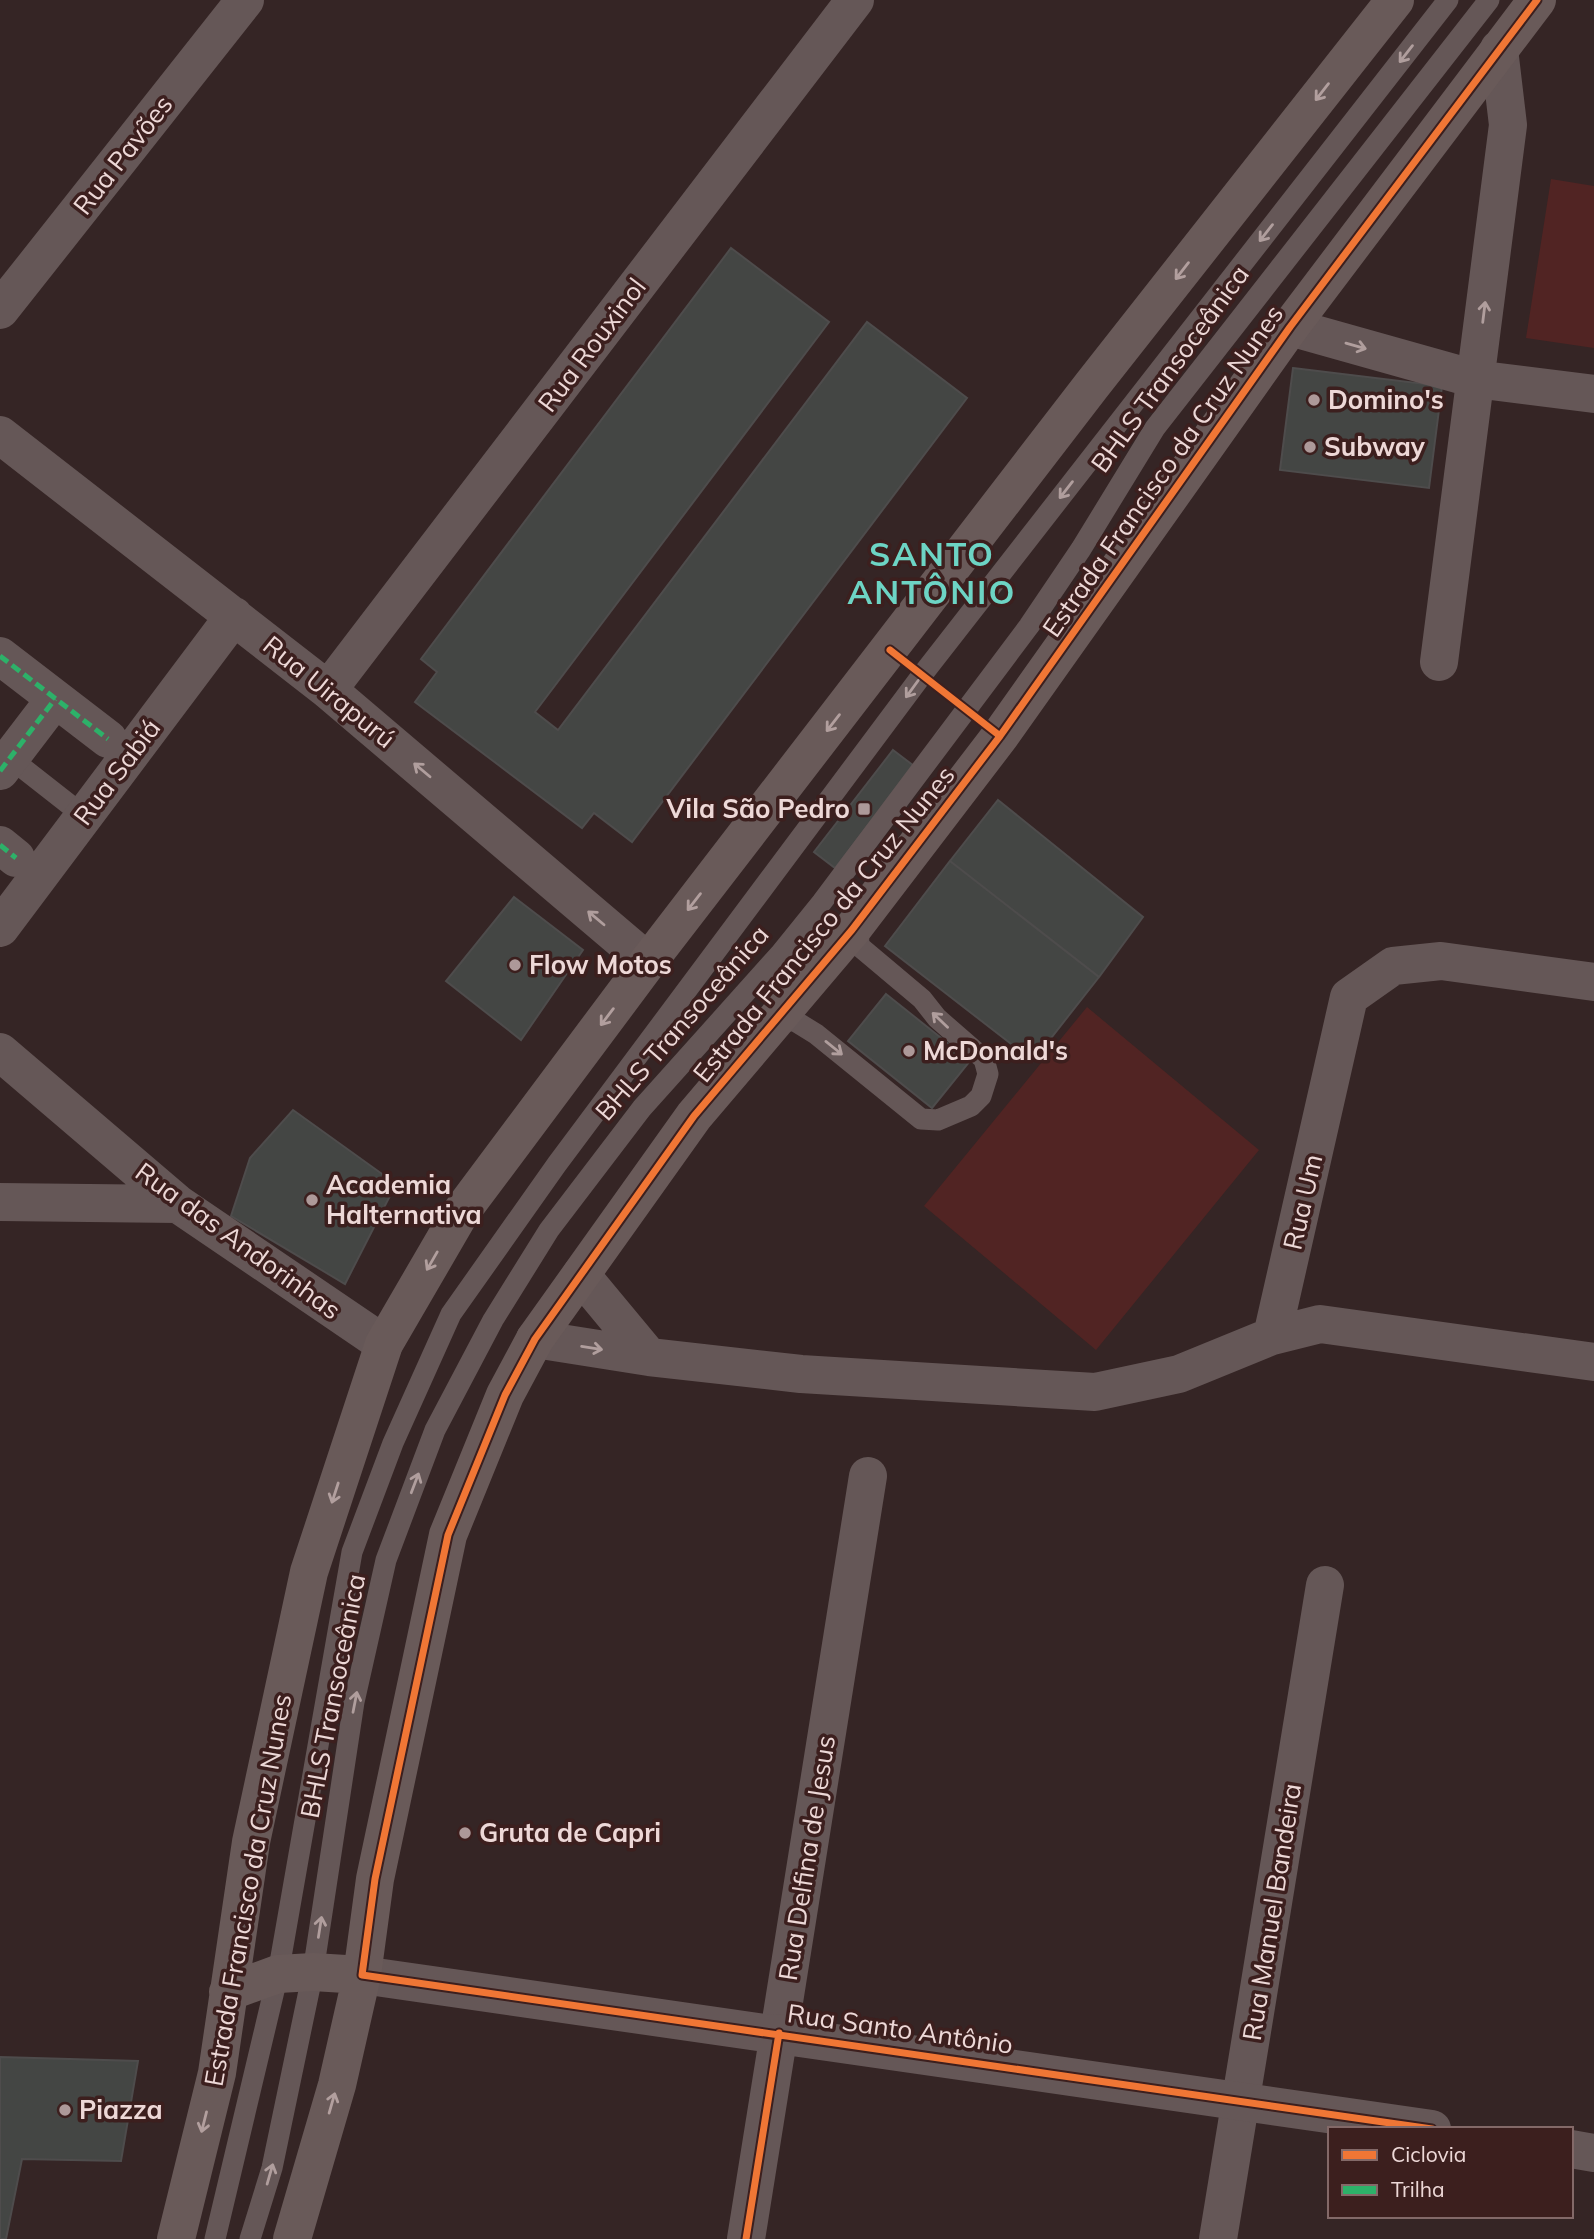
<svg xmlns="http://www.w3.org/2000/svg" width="1594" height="2239" font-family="Mulish,sans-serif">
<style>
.green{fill:#512423}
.building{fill:#444644;stroke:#4e4c4c;stroke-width:2}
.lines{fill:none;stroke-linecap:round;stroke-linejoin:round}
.service{stroke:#655757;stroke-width:21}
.minor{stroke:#655757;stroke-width:38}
.tertiary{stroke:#655757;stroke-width:38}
.secondary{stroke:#695a59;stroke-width:38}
.quiet{stroke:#2db169;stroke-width:5;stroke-dasharray:10 5;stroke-linecap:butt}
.cycleway-casing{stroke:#3c1f1e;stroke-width:11}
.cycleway{stroke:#f07635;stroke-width:7}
.oneway{stroke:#b09e9d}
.oneway2{stroke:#b29f9e}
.poi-dot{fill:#ad9999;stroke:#3c1f1e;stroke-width:2.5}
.labels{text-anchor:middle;stroke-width:7;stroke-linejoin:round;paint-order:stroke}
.street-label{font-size:26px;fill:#edd8d7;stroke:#3c1f1e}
.poi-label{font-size:26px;font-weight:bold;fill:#edd8d7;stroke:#3c1f1e;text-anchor:start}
.district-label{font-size:33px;font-weight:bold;letter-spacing:2px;fill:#6dd4c4;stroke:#3c1f1e}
</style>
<rect width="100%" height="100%" fill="#352525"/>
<path class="green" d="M1551,179L1594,186V348L1526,338Z
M1087,1007L1259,1150L1096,1350L924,1206Z"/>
<path class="building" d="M731,248L829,322L535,712L558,730L867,322L967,398L632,842L594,813L582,828L415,702L437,672L421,659Z
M1293,368L1442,386L1429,488L1280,470Z
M893,750L914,766L835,868L814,852Z
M998,800L1143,917L1099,977L950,861Z
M950,861L1099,977L1033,1061L885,946Z
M514,897L583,950L521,1040L446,981Z
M886,994L970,1061L932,1108L848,1041Z
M293,1110L396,1184L345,1284L231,1216L250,1158Z
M0,2057L138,2061L121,2161L22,2159L6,2239H0Z"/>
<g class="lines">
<path class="service" d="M10,758L84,816
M775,1021H795L816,1034L921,1119L938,1120L971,1106L981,1096L988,1074L984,1059L937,1018L922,999L859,946L858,923
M215,2239L278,1974L352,1552L393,1443L451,1314L557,1164L922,675L1448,0
M250,2239L272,2168L313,1972L354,1702L386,1560L435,1430L493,1320L549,1230L642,1108L780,954L822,902L1029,626L1081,549L1155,428L1489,0"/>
<path class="minor" d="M0,310L245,0
M1290,327L1475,379L1594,394
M0,435L328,690L648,962
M0,656L108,739
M1439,662L1508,125L1499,49
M328,690L855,0
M0,771L55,699
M0,845L16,858
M0,928L234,616
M1594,982L1441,961L1393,966L1349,997L1272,1336L1320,1324L1594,1362
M0,1052L178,1204L384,1344
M0,1202L178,1204
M581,1275L649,1357
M535,1339L649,1357L801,1374L1095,1392L1179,1374L1272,1336
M779,2033L868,1476
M1218,2239L1325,1585"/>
<path class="tertiary" d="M362,1975L1432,2129
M1571,2149L1594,2153
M746,2239L779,2033"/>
<path class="secondary" d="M228,1992L278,1974L313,1972L362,1975
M176,2239L217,2073L251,1842L309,1572L384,1344L459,1215L648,962L1092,385L1395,0
M292,2239L337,2085L362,1975L375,1879L448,1535L505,1395L535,1339L694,1116L851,931L1000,736L1290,327L1537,0"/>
<path class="quiet" d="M0,656L108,739
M0,771L55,699
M0,845L16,858"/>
<g class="cycleway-casing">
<path id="cycleway" d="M890,650L1000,736
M1432,2129L362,1975L375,1879L448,1535L505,1395L535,1339L694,1116L851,931L1000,736L1290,327L1537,0
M746,2239L779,2033"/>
</g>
<use href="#cycleway" class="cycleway"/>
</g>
<defs><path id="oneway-shaft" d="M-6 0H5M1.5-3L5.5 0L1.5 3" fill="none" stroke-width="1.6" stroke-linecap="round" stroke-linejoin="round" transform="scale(1.75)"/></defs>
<g class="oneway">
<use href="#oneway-shaft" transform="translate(1406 54) rotate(128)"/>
<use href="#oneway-shaft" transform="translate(1266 233) rotate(128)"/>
<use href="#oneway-shaft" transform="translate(1484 312) rotate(-83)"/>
<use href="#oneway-shaft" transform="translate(1356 346) rotate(16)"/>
<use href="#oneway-shaft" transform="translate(1066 490) rotate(128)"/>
<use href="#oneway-shaft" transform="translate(912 689) rotate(126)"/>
<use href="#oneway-shaft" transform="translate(422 770) rotate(-140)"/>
<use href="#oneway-shaft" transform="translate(596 918) rotate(-140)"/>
<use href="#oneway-shaft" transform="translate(940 1020) rotate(-136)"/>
<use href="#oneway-shaft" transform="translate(834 1048) rotate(39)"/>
<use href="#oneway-shaft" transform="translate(592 1348) rotate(9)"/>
<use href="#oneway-shaft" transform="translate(415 1483) rotate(-69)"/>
<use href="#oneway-shaft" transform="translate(355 1702) rotate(-79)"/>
<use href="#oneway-shaft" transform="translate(320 1927) rotate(-81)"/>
<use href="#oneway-shaft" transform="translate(270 2174) rotate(-74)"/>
</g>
<g class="oneway2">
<use href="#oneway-shaft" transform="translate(1322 92) rotate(128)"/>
<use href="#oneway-shaft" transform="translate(1182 271) rotate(128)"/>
<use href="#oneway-shaft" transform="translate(833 723) rotate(128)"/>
<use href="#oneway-shaft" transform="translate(694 902) rotate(128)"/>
<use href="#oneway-shaft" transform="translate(607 1017) rotate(127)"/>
<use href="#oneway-shaft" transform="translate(432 1261) rotate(120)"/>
<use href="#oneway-shaft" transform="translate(335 1493) rotate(108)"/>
<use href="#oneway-shaft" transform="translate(332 2103) rotate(-74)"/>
<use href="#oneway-shaft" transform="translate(204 2122) rotate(104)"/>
</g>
<g class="poi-dot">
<circle cx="1314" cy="400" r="7"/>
<circle cx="1310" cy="447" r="7"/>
<rect x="857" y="802" width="14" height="14" rx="3.5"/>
<circle cx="515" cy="965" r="7"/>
<circle cx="909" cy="1051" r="7"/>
<circle cx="312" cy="1200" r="7"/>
<circle cx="465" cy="1833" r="7"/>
<circle cx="65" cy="2110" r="7"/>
</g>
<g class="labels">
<g class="street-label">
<text transform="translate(123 155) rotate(-52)" y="9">Rua Pavões</text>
<text transform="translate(592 345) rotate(-53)" y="9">Rua Rouxinol</text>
<text transform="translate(1170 369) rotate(-54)" y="9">BHLS Transoceânica</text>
<text transform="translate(1163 471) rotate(-55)" y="9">Estrada Francisco da Cruz Nunes</text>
<text transform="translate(329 692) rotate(39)" y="9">Rua Uirapurú</text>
<text transform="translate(117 772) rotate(-53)" y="9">Rua Sabiá</text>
<text transform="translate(824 924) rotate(-51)" y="9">Estrada Francisco da Cruz Nunes</text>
<text transform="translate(682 1023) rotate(-49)" y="9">BHLS Transoceânica</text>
<text transform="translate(1303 1202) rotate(-77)" y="9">Rua Um</text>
<text transform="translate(238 1241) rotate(36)" y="9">Rua das Andorinhas</text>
<text transform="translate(333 1696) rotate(-79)" y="9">BHLS Transoceânica</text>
<text transform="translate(807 1858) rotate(-81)" y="9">Rua Delfina de Jesus</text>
<text transform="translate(248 1890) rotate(-80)" y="9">Estrada Francisco da Cruz Nunes</text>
<text transform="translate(1272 1912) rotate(-81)" y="9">Rua Manuel Bandeira</text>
<text transform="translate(900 2029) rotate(8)" y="9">Rua Santo Antônio</text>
</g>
<g class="poi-label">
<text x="1328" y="409">Domino's</text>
<text x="1324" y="456">Subway</text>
<text x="850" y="818" text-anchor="end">Vila São Pedro</text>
<text x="529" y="974">Flow Motos</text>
<text x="923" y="1060">McDonald's</text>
<text x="326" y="1194">Academia<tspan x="326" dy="30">Halternativa</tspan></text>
<text x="479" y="1842">Gruta de Capri</text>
<text x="79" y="2119">Piazza</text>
</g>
<g class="district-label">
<text x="932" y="566">SANTO<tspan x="932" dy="38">ANTÔNIO</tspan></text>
</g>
</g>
<rect x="1328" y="2127" width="245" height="91" fill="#3c1f1e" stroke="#836968" stroke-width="2"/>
<rect x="1342" y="2150" width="35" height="10" fill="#f07635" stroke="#836968" stroke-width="2"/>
<text x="1391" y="2162" font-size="21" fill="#edd8d7">Ciclovia</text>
<rect x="1342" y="2185" width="35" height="10" fill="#2db169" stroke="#836968" stroke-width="2"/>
<text x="1391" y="2197" font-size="21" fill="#edd8d7">Trilha</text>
</svg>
